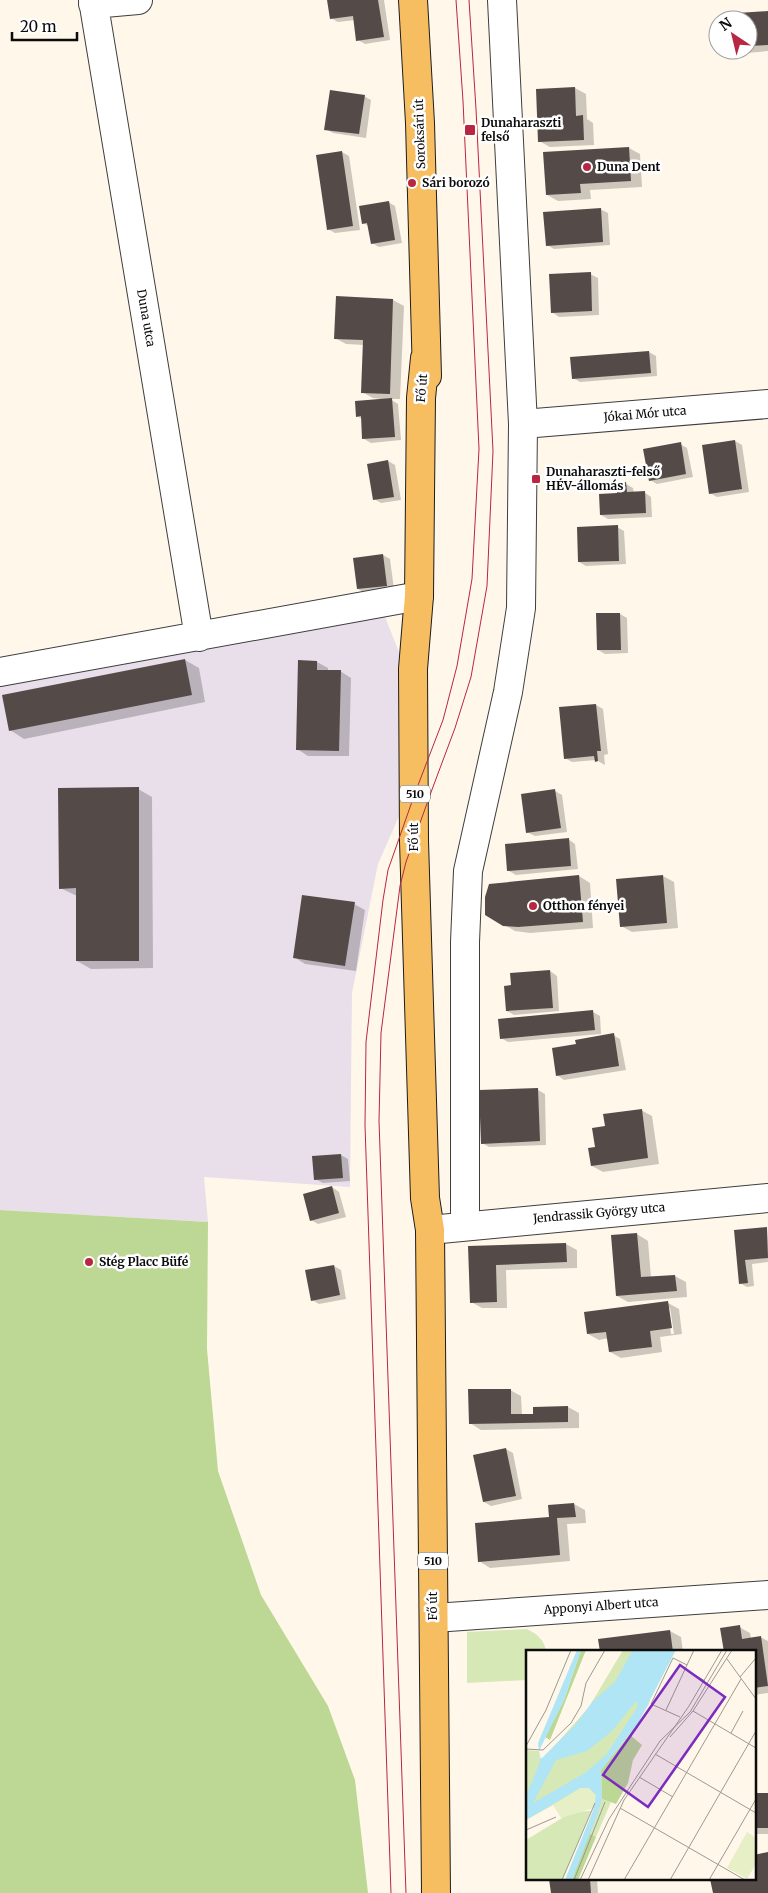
<svg xmlns="http://www.w3.org/2000/svg" width="768" height="1893" font-family="Merriweather,serif">
<style>
.industrial{fill:#e8dfea}
.green{fill:#d6e8b5}
.forest{fill:#bcd894}
.shadow{fill:#0003;fill-rule:evenodd}
.building{fill:#544b48}
.lines{fill:none;stroke-linecap:round;stroke-linejoin:round}
.minor-casing{stroke:#3e3e3e;stroke-width:30}
.major-casing{stroke:#1c1c1c;stroke-width:30}
.minor{stroke:#fff;stroke-width:28}
.major{stroke:#f7be61;stroke-width:28}
.tram{stroke:#b92641;stroke-width:1}
.poi-dot{fill:#b92641;stroke:#fff;stroke-width:2}
.labels{text-anchor:middle;stroke-width:5;stroke-linejoin:round;paint-order:stroke}
.shield{fill:#fff;stroke:#545454;stroke-width:1}
.shield-label{font-size:11px;font-weight:bold;fill:#0b0b0b}
.poi-label{font-size:12px;font-weight:bold;fill:#0b0b0b;stroke:#fff;text-anchor:start}
.street-label{font-size:12px;fill:#0b0b0b;stroke:#fff}
.inset-road{fill:none;stroke:#9d9991;stroke-width:1}
.view{fill:#7b2cbf;fill-opacity:0.15;stroke:#7b2cbf;stroke-width:2.5}
.inset-edge{fill:none;stroke:#0b0b0b;stroke-width:2.5}
</style>
<rect width="100%" height="100%" fill="#fff8ea"/>
<path class="industrial" d="M382,609L402,660L404,805L378,864L352,993L350,1187L204,1177L208,1222L0,1210V682Z"/>
<path class="green" d="M527,1629C537,1634 545,1640 546,1652H527V1680L467,1683V1632Z"/>
<path class="forest" d="M0,1210L208,1222L207,1349L218,1471L261,1595L328,1706L355,1780L368,1893H0Z"/>
<path class="shadow" d="M328,0H384L390,40L365,44L358,40L355,20L338,22L331,18Z
M768,12V51L747,53L742,50H748V20H723Z
M575,88L586,94L587,119L593,123L594,145L550,147L539,141Z
M364,96L371,100L366,138L333,133L326,129Z
M629,148L640,154L642,187L590,190L591,199L558,201L547,195Z
M342,152L349,156L360,230L335,233L328,229L317,156Z
M388,202L395,206L402,243L379,247L372,243L369,226L363,223Z
M600,209L608,213L610,245L554,249L547,245Z
M590,274L598,278L599,315L559,317L552,312Z
M337,298L393,300L404,306L400,399H390L398,404L401,440L371,443L364,439L362,419L357,416L381,400V399L373,398L362,392L364,345L346,344L335,338Z
M649,352L656,356L657,376L580,382L573,378Z
M735,441L742,445L749,492L717,497L710,493Z
M680,444L687,448L693,477L657,484L650,480Z
M388,461L395,465L401,500L381,503L374,499Z
M618,484H626L633,488L634,493L644,492L651,497L652,517L608,519L601,515L618,494Z
M617,527L624,531L626,564L586,566L579,562Z
M383,555L390,559L394,589L365,593L358,589Z
M620,614L627,618L628,653L605,654L598,650L597,615Z
M185,660L199,668L205,702L24,739L10,730Z
M299,661L317,662L328,668V671H340L351,678L349,756H308L297,749Z
M596,705L603,709L608,754L604,755L605,765L596,760L572,762L565,758L560,708Z
M138,789L152,797L153,968L91,969L77,961V896L60,888Z
M555,791L562,795L567,832L535,836L527,832Z
M568,839L575,844L578,869L516,875L509,871Z
M579,876L590,883L593,928L530,933L515,931L486,914Z
M663,876L674,882L678,928L632,932L621,926Z
M354,904L365,910L356,971L305,964L294,957Z
M550,971L557,976L559,1011L514,1015L507,1011Z
M593,1012L600,1016L601,1034L508,1042L501,1038Z
M613,1035L620,1039L626,1070L564,1080L557,1075L577,1045Z
M538,1090L545,1094L546,1145L489,1147L482,1143Z
M641,1110L652,1116L659,1164L603,1172L592,1166L596,1148L606,1127Z
M341,1155L348,1159L350,1181L323,1183L315,1179Z
M332,1187L339,1192L346,1217L318,1224L311,1220Z
M767,1229L768,1262L752,1264L754,1286L747,1287L740,1283L735,1232Z
M637,1234L648,1241L651,1278L675,1276L686,1282L687,1297L628,1302L617,1296Z
M566,1244L577,1250V1268L506,1270L507,1308H482L471,1302L470,1247Z
M334,1266L341,1270L346,1299L319,1304L312,1300Z
M668,1303L679,1309L682,1334L660,1337L662,1352L621,1358L610,1352L609,1338L599,1340L588,1334ZM668,1308H670L674,1334H671Z
M510,1390L521,1396L522,1415H534L568,1407L579,1413V1428L481,1430L470,1423Z
M506,1449L513,1453L522,1499L491,1506L484,1502Z
M574,1504L585,1510L586,1523L567,1524L570,1561L490,1568L479,1561Z
M739,1627L750,1633L751,1638L760,1637L768,1641V1693L754,1695V1652H725Z
M670,1631L681,1637L683,1652H601Z
M754,1794H768V1834H754Z
M551,1879H597L598,1893H552Z"/>
<path class="building" d="M327,0H378L384,37L356,41L353,16L330,19Z
M768,11V45L748,46V20H722V14Z
M575,87L576,116L583,115L584,140L538,142L536,89Z
M330,90L365,95L359,134L324,130Z
M629,147L631,181L580,184L581,193L546,195L543,152Z
M342,151L353,226L327,230L316,155Z
M389,201L395,240L371,244L367,223L362,224L359,206Z
M601,208L603,242L546,246L543,212Z
M591,272L592,311L551,313L549,274Z
M336,296L393,299L390,394L361,393L363,340L334,339Z
M649,351L651,373L572,379L570,357Z
M392,398L395,437L362,439L361,416L356,417L355,401Z
M735,440L742,489L709,494L702,445Z
M681,442L686,474L649,481L643,449Z
M388,460L394,497L373,500L367,464Z
M626,482L627,492L645,491L646,513L600,515L599,494L617,493V483Z
M618,525L619,561L578,562L577,527Z
M383,554L387,586L357,589L353,558Z
M596,613H620L621,650H597Z
M185,659L192,695L9,731L2,695Z
M298,660L317,661V670H341L339,751L296,750Z
M596,704L601,751H597L598,761L595,762L594,756L564,759L559,707Z
M139,787V961H76V888L59,889L58,788Z
M555,789L561,828L526,833L521,794Z
M569,838L571,866L507,871L505,844Z
M579,875L583,922L518,927L503,926L485,915V897L489,884Z
M663,875L667,923L620,927L616,879Z
M302,895L355,902L345,966L293,958Z
M550,970L553,1008L506,1011L504,986L511,985L510,973Z
M593,1010L595,1030L500,1039L498,1019Z
M614,1033L619,1066L556,1076L552,1048L576,1044L575,1040Z
M538,1088L540,1141L481,1144L479,1090Z
M642,1109L648,1158L591,1166L588,1148L595,1147L592,1128L605,1126L603,1114Z
M341,1154L343,1178L314,1180L312,1156Z
M332,1186L339,1213L310,1221L303,1194Z
M767,1227L768,1258L745,1260L748,1283L739,1284L734,1230Z
M637,1233L641,1277L675,1275L677,1291L616,1296L611,1235Z
M566,1243L567,1262L496,1265L497,1302L470,1303L468,1246Z
M334,1265L340,1295L311,1301L305,1270Z
M668,1301L672,1328L650,1331L652,1347L609,1352L606,1332L587,1334L584,1312Z
M468,1389H511V1414H533V1407L568,1406V1422L469,1424Z
M506,1448L516,1496L483,1502L473,1455Z
M574,1503L576,1517L557,1518L560,1555L478,1562L475,1523L549,1517L548,1505Z
M740,1625L742,1639L761,1636L768,1686L754,1688V1652H724L720,1628Z
M670,1630L673,1652H600L598,1639Z
M754,1793H768V1828H754Z
M768,1852V1893H713L710,1879H754V1855Z
M549,1879H590L591,1893H551Z"/>
<g class="lines">
<g class="minor-casing">
<path id="minor" d="M93,0L199,637
M93,4L138,0
M523,424L768,404
M0,672L419,596
M465,1225V942L468,871L508,692L521,608L523,424L502,0
M430,1230L768,1198
M434,1618L768,1595"/>
</g>
<g class="major-casing">
<path id="major" d="M413,0L420,123L427,376
M425,358L421,398L419,596L413,669L414,841L425,1198L430,1230L436,1893"/>
</g>
<use href="#minor" class="minor"/>
<use href="#major" class="major"/>
<path class="tram" d="M391,1893L365,1125L366,1042L383,900L388,870L415,793L443,720L457,666L472,579L479,449L463,101L456,0
M406,1893L379,1121L381,1033L400,886L406,862L430,795L455,728L471,677L487,586L493,451L476,109L469,0"/>
</g>
<g class="poi-dot">
<rect x="464" y="124" width="12" height="12" rx="2.5"/>
<circle cx="587" cy="167" r="5"/>
<circle cx="412" cy="183" r="5"/>
<rect x="531" y="474" width="10" height="10" rx="2.5"/>
<circle cx="533" cy="906" r="5"/>
<circle cx="89" cy="1262" r="5"/>
</g>
<g class="labels">
<g class="shield">
<rect x="400" y="785.5" width="30" height="17" rx="4"/>
<rect x="418" y="1552.5" width="30" height="17" rx="4"/>
</g>
<g class="shield-label">
<text x="415" y="798">510</text>
<text x="433" y="1565">510</text>
</g>
<g class="poi-label">
<text x="481" y="127">Dunaharaszti<tspan x="481" dy="14">felső</tspan></text>
<text x="597" y="171">Duna Dent</text>
<text x="422" y="187">Sári borozó</text>
<text x="546" y="476">Dunaharaszti-felső<tspan x="546" dy="14">HÉV-állomás</tspan></text>
<text x="543" y="910">Otthon fényei</text>
<text x="99" y="1266">Stég Placc Büfé</text>
</g>
<g class="street-label">
<text transform="translate(420 134) rotate(-92)" y="4">Soroksári út</text>
<text transform="translate(146 318) rotate(80)" y="4">Duna utca</text>
<text transform="translate(422 388) rotate(-85)" y="4">Fő út</text>
<text transform="translate(645 414) rotate(-5)" y="4">Jókai Mór utca</text>
<text transform="translate(414 837) rotate(-90)" y="4">Fő út</text>
<text transform="translate(599 1213) rotate(-5)" y="4">Jendrassik György utca</text>
<text transform="translate(433 1606) rotate(-90)" y="4">Fő út</text>
<text transform="translate(601 1606) rotate(-4)" y="4">Apponyi Albert utca</text>
</g>
</g>
<g transform="translate(526 1650)">
<rect width="230" height="230" fill="#fff8ea"/>
<path d="M97,0H133L123,54L98,95L75,120L76,149L85,152L70,187L64,184L46,230H39L69,158L40,148L0,170V100L13,101V108L17,109L63,57ZM65,161L36,230H0V190L46,162Z" fill="#d6e8b5"/>
<path d="M55,0H60L24,90L19,87L38,50ZM104,85L116,95L107,110L102,133L90,154L76,149L75,120ZM63,183L70,187L52,230H46Z" fill="#bcd894"/>
<path d="M54,138H63L70,145L68,158L35,168L27,155ZM221,182L230,188V214L221,229L201,218Z" fill="#e7efc6"/>
<path d="M51,0H55L38,50L13,101L15,109L49,75L67,51L89,32L107,0H150L112,73L75,120L76,149L71,166L46,230H39L68,158L70,145L63,138H54L0,170V146L14,112L12,93ZM111,50V58L80,105L59,123L7,153L30,110L61,101L86,81Z" fill="#afe5f5" fill-rule="evenodd"/>
<path class="inset-road" d="M201,9L230,49M159,19L179,31M214,27L230,8M140,60L168,0M167,61L230,98M154,67L125,54L147,8L161,15M205,83L217,61M144,87L167,61L206,0M0,96L20,60L45,0M0,99L17,100L45,73L55,56L60,33L79,0M129,104L230,163M113,127L147,147M94,158L219,230M0,180L30,167M9,230H27M36,230L69,153M48,230L79,152M54,230L83,169L134,91L164,62L201,0M62,230L98,150L163,56L196,0M98,230L215,29M144,230L230,81M183,230L230,149"/>
<path class="view" d="M154,15L199,47L122,157L77,125Z"/>
<rect width="230" height="230" class="inset-edge"/>
</g>
<g transform="translate(733 35) rotate(325)"><circle r="24" fill="#ffffff" stroke="#9d9d9d"/>
<path d="M0-4L9 19L0 12L-9 19Z" fill="#b92641"/>
<text y="-8" font-size="14" font-weight="bold" text-anchor="middle" fill="#0b0b0b">N</text>
</g>
<path d="M12 32v8h65v-8" fill="none" stroke="#0b0b0b" stroke-width="2.5"/>
<text x="20" y="32" font-size="15" fill="#0b0b0b" stroke="#ffffff" stroke-width="4" paint-order="stroke">20 m</text>
</svg>
